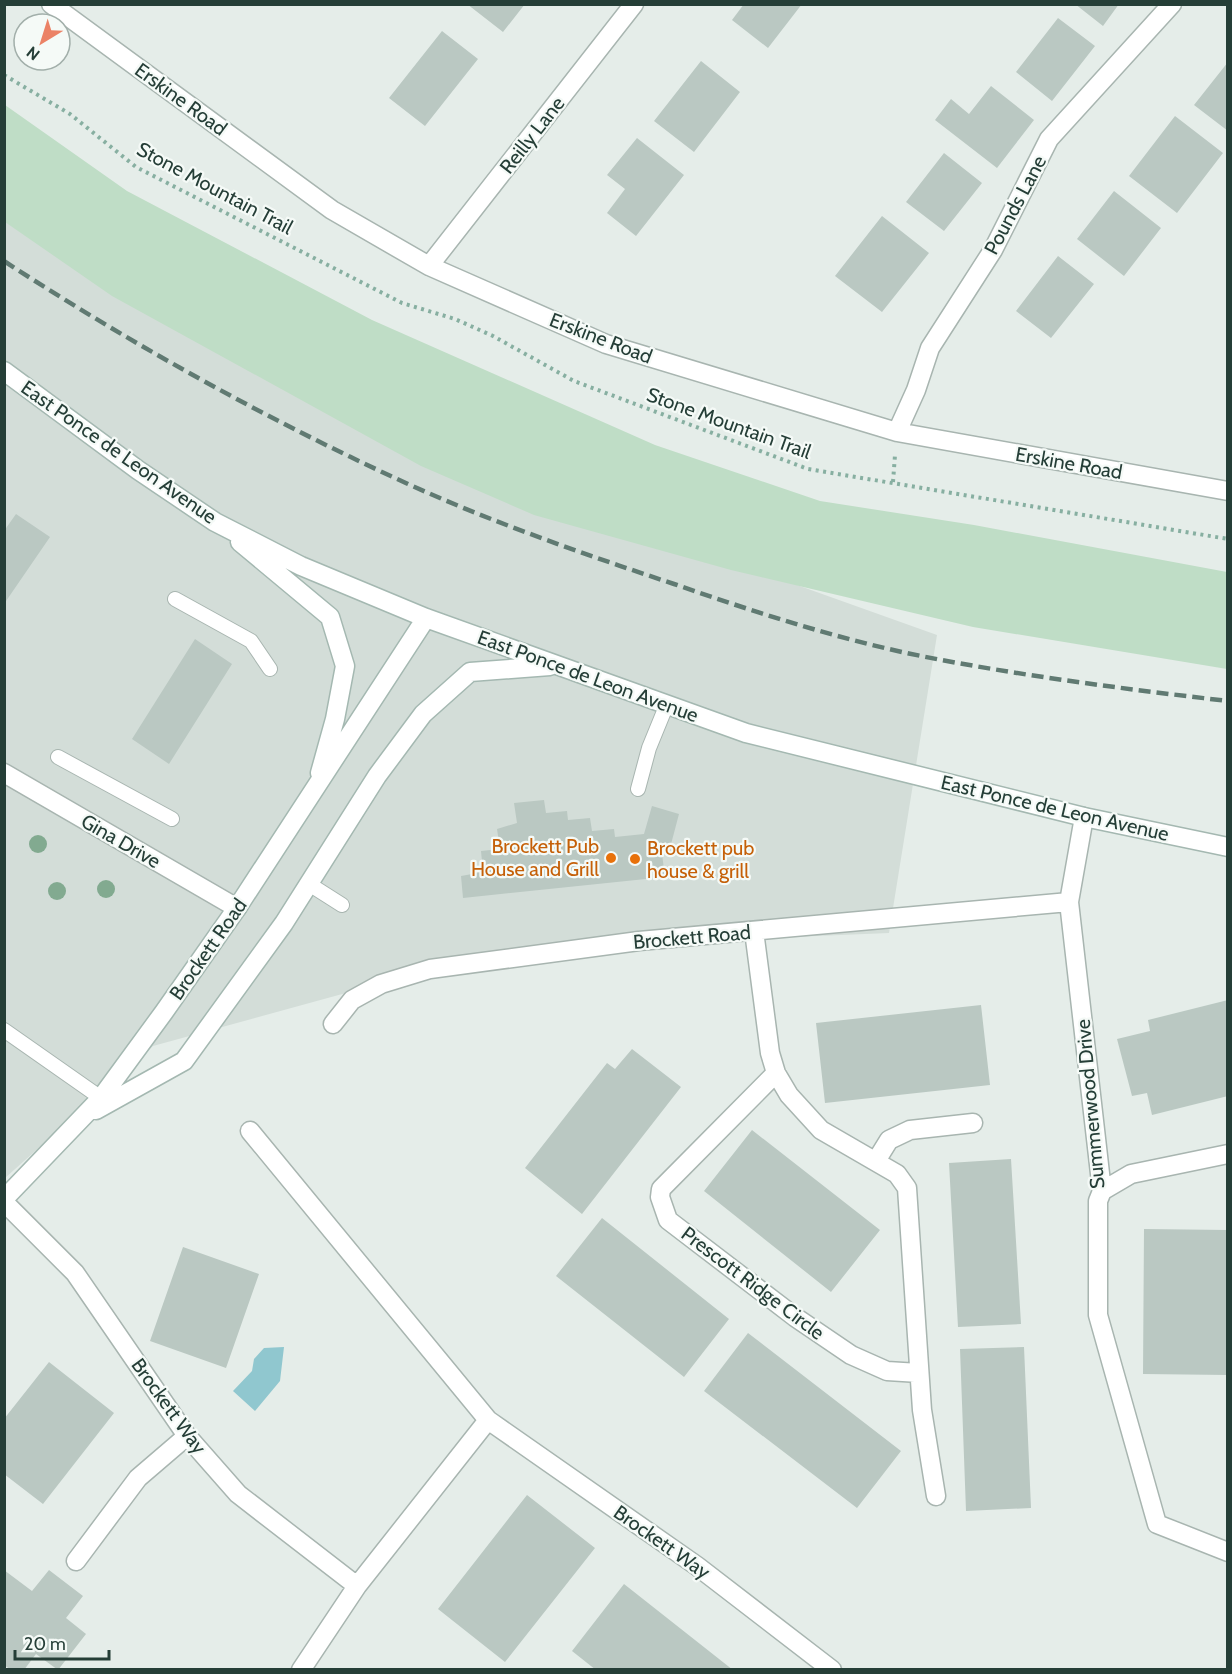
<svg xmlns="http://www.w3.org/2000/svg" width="1232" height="1674" font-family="Cabin,sans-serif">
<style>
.built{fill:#d3ddd8}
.green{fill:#bfddc6}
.water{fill:#90c7cf}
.building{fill:#bac8c2}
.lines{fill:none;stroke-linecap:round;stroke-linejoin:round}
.lane-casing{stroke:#a8b5b0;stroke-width:16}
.street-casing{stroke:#a8b5b0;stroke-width:21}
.secondary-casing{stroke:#a4b8b1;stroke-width:21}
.path{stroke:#87afa1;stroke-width:4;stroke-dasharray:3 4.5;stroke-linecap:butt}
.lane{stroke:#fff;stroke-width:14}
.street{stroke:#fff;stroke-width:18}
.secondary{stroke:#fff;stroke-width:18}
.rail{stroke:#607a72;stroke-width:4.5;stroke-dasharray:12 6;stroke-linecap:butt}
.tree{fill:#82aa90}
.food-dot{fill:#e8710a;stroke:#f5faf7;stroke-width:2}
.labels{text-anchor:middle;stroke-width:4.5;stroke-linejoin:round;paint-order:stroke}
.street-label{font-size:20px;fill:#253e37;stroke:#f5faf7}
.food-label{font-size:20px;fill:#c56008;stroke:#f5faf7;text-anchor:end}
</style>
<rect width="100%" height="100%" fill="#e5ede9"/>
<path class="built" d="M5,175L674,541L937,635L889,933L506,949L153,1046L5,1178Z"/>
<path class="green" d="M5,105L127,191L372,320L655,445L820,501L974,525L1227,572V669L973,627L731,570L534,515L421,466L112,296L5,222Z"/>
<path class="water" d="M284,1347L280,1381L255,1411L233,1391L252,1371L254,1359L264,1348Z"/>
<path class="building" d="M467,4H525L503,32Z
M744,4H802L768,48L732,20Z
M1075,4H1119L1103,26Z
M1058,18L1095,46L1052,101L1016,72Z
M442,31L478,59L425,126L389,98Z
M701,61L740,92L694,152L654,121Z
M1228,62V131L1194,105Z
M991,86L1034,120L997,168L935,120L951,99L969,114Z
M1175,116L1223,153L1177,213L1129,176Z
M637,138L684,175L636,236L607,213L625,189L607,175Z
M944,153L982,183L944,231L906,202Z
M1114,191L1161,228L1124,276L1077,239Z
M882,216L929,253L882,312L835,276Z
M1058,256L1094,284L1051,338L1016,311Z
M16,514L50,537L4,604V531Z
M195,639L232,664L169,764L132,739Z
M544,800L546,813L567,811L568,820L590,818L592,831L614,829L615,837L644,834L652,806L679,814L670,848L661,846L665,877L463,898L461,876L483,872L481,851L500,849L497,829L517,823L514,803Z
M1228,1000V1096L1152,1115L1147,1093L1132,1096L1117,1039L1150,1031L1148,1020Z
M981,1005L990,1085L825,1103L816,1023Z
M632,1049L681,1087L582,1214L525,1168L607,1063L615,1069Z
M752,1130L880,1230L831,1292L704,1191Z
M1011,1159L1021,1324L958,1327L949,1163Z
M602,1218L729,1319L684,1377L556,1276Z
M1144,1229L1228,1230V1375L1143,1374Z
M183,1247L259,1274L226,1368L150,1341Z
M748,1333L901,1451L857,1508L704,1391Z
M1024,1347L1031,1508L966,1511L960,1349Z
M49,1362L114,1413L43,1504L4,1474V1419Z
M527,1495L595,1548L505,1662L438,1609Z
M4,1570L32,1591L49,1570L83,1596L66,1618L86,1634L58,1670L36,1654L24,1670H11L4,1665Z
M624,1584L733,1670H596L572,1651Z"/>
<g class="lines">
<g class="lane-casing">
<path id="lane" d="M175,599L251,641L270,669
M58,757L172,819
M638,789L649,748L667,704
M309,884L342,905
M4,1030L101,1098"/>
</g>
<g class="street-casing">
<path id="street" d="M51,4L332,210L429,266L606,344L897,432L1228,491
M429,266L634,4
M897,432L916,390L930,348L993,250L1049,139L1172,4
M4,773L237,908
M1084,817L1069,902L1102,1191L1098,1201V1315L1157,1524L1228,1552
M754,931L770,1053L776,1073L789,1095L821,1130L897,1174L907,1188L922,1410L936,1496
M333,1024L352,1000L381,984L430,969L639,941L1069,902
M776,1073L661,1189L660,1197L668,1220L795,1317L851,1355L887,1371L919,1373
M250,1131L488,1420
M876,1161L889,1140L910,1130L973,1123
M1102,1191L1131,1174L1228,1154
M4,1202L75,1273L187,1436L238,1494L357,1586L301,1670
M76,1561L138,1478L187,1436
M357,1586L488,1420L697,1566L832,1670"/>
</g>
<g class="secondary-casing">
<path id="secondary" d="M4,371L138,470L215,522L301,566L426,618L746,733L1084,817L1228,847
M240,542L330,617L345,666L335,719L320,773
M96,1110L184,1061L284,923L377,776L423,714L470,672L550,666
M4,1199L101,1098L164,1012L237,908L426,618"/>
</g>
<path class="path" d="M4,75L70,114L136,167L402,303L455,319L493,336L574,381L808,469L1228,539
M893,482L895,455"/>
<use href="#lane" class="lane"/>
<use href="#street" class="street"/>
<use href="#secondary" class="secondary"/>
<path class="rail" d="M4,261C133,345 268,420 408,484C494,523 584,554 674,584C755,612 837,639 921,656C1022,676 1125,689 1228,701"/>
</g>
<g class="tree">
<circle cx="38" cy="844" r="9"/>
<circle cx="106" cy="889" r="9"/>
<circle cx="57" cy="891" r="9"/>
</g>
<g class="food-dot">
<circle cx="611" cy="858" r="6"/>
<circle cx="635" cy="859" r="6"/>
</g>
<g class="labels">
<g class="street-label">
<text transform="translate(181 99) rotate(36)" y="7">Erskine Road</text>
<text transform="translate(532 135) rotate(-52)" y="7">Reilly Lane</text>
<text transform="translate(215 188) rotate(28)" y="7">Stone Mountain Trail</text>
<text transform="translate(1015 205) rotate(-62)" y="7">Pounds Lane</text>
<text transform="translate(601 338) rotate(21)" y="7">Erskine Road</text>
<text transform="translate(729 423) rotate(20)" y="7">Stone Mountain Trail</text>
<text transform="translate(119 452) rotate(35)" y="7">East Ponce de Leon Avenue</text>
<text transform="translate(1069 463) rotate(10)" y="7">Erskine Road</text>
<text transform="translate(588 676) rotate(20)" y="7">East Ponce de Leon Avenue</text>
<text transform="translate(1055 808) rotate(13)" y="7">East Ponce de Leon Avenue</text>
<text transform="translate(121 841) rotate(30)" y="7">Gina Drive</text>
<text transform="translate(692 937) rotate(-5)" y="7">Brockett Road</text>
<text transform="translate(208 949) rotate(-55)" y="7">Brockett Road</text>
<text transform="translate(1090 1104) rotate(-95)" y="7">Summerwood Drive</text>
<text transform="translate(753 1283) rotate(37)" y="7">Prescott Ridge Circle</text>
<text transform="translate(169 1406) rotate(54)" y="7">Brockett Way</text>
<text transform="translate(662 1542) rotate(35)" y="7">Brockett Way</text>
</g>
<g class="food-label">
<text x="599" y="853">Brockett Pub<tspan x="599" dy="23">House and Grill</tspan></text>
<text x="647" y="855" text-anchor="start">Brockett pub<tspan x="647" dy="23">house &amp; grill</tspan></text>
</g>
</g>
<rect width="1232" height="1674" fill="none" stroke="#253e37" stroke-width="12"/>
<g transform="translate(42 42) rotate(218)"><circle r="28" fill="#f5faf7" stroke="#a2afaa" stroke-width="1.5"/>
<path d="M0-4.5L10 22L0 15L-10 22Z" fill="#eb8266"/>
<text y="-9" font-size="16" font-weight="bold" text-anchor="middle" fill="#253e37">N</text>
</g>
<path d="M15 1650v9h94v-9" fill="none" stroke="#253e37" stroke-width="3"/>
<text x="24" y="1650" font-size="18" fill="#253e37" stroke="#f5faf7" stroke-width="4.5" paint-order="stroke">20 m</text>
</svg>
